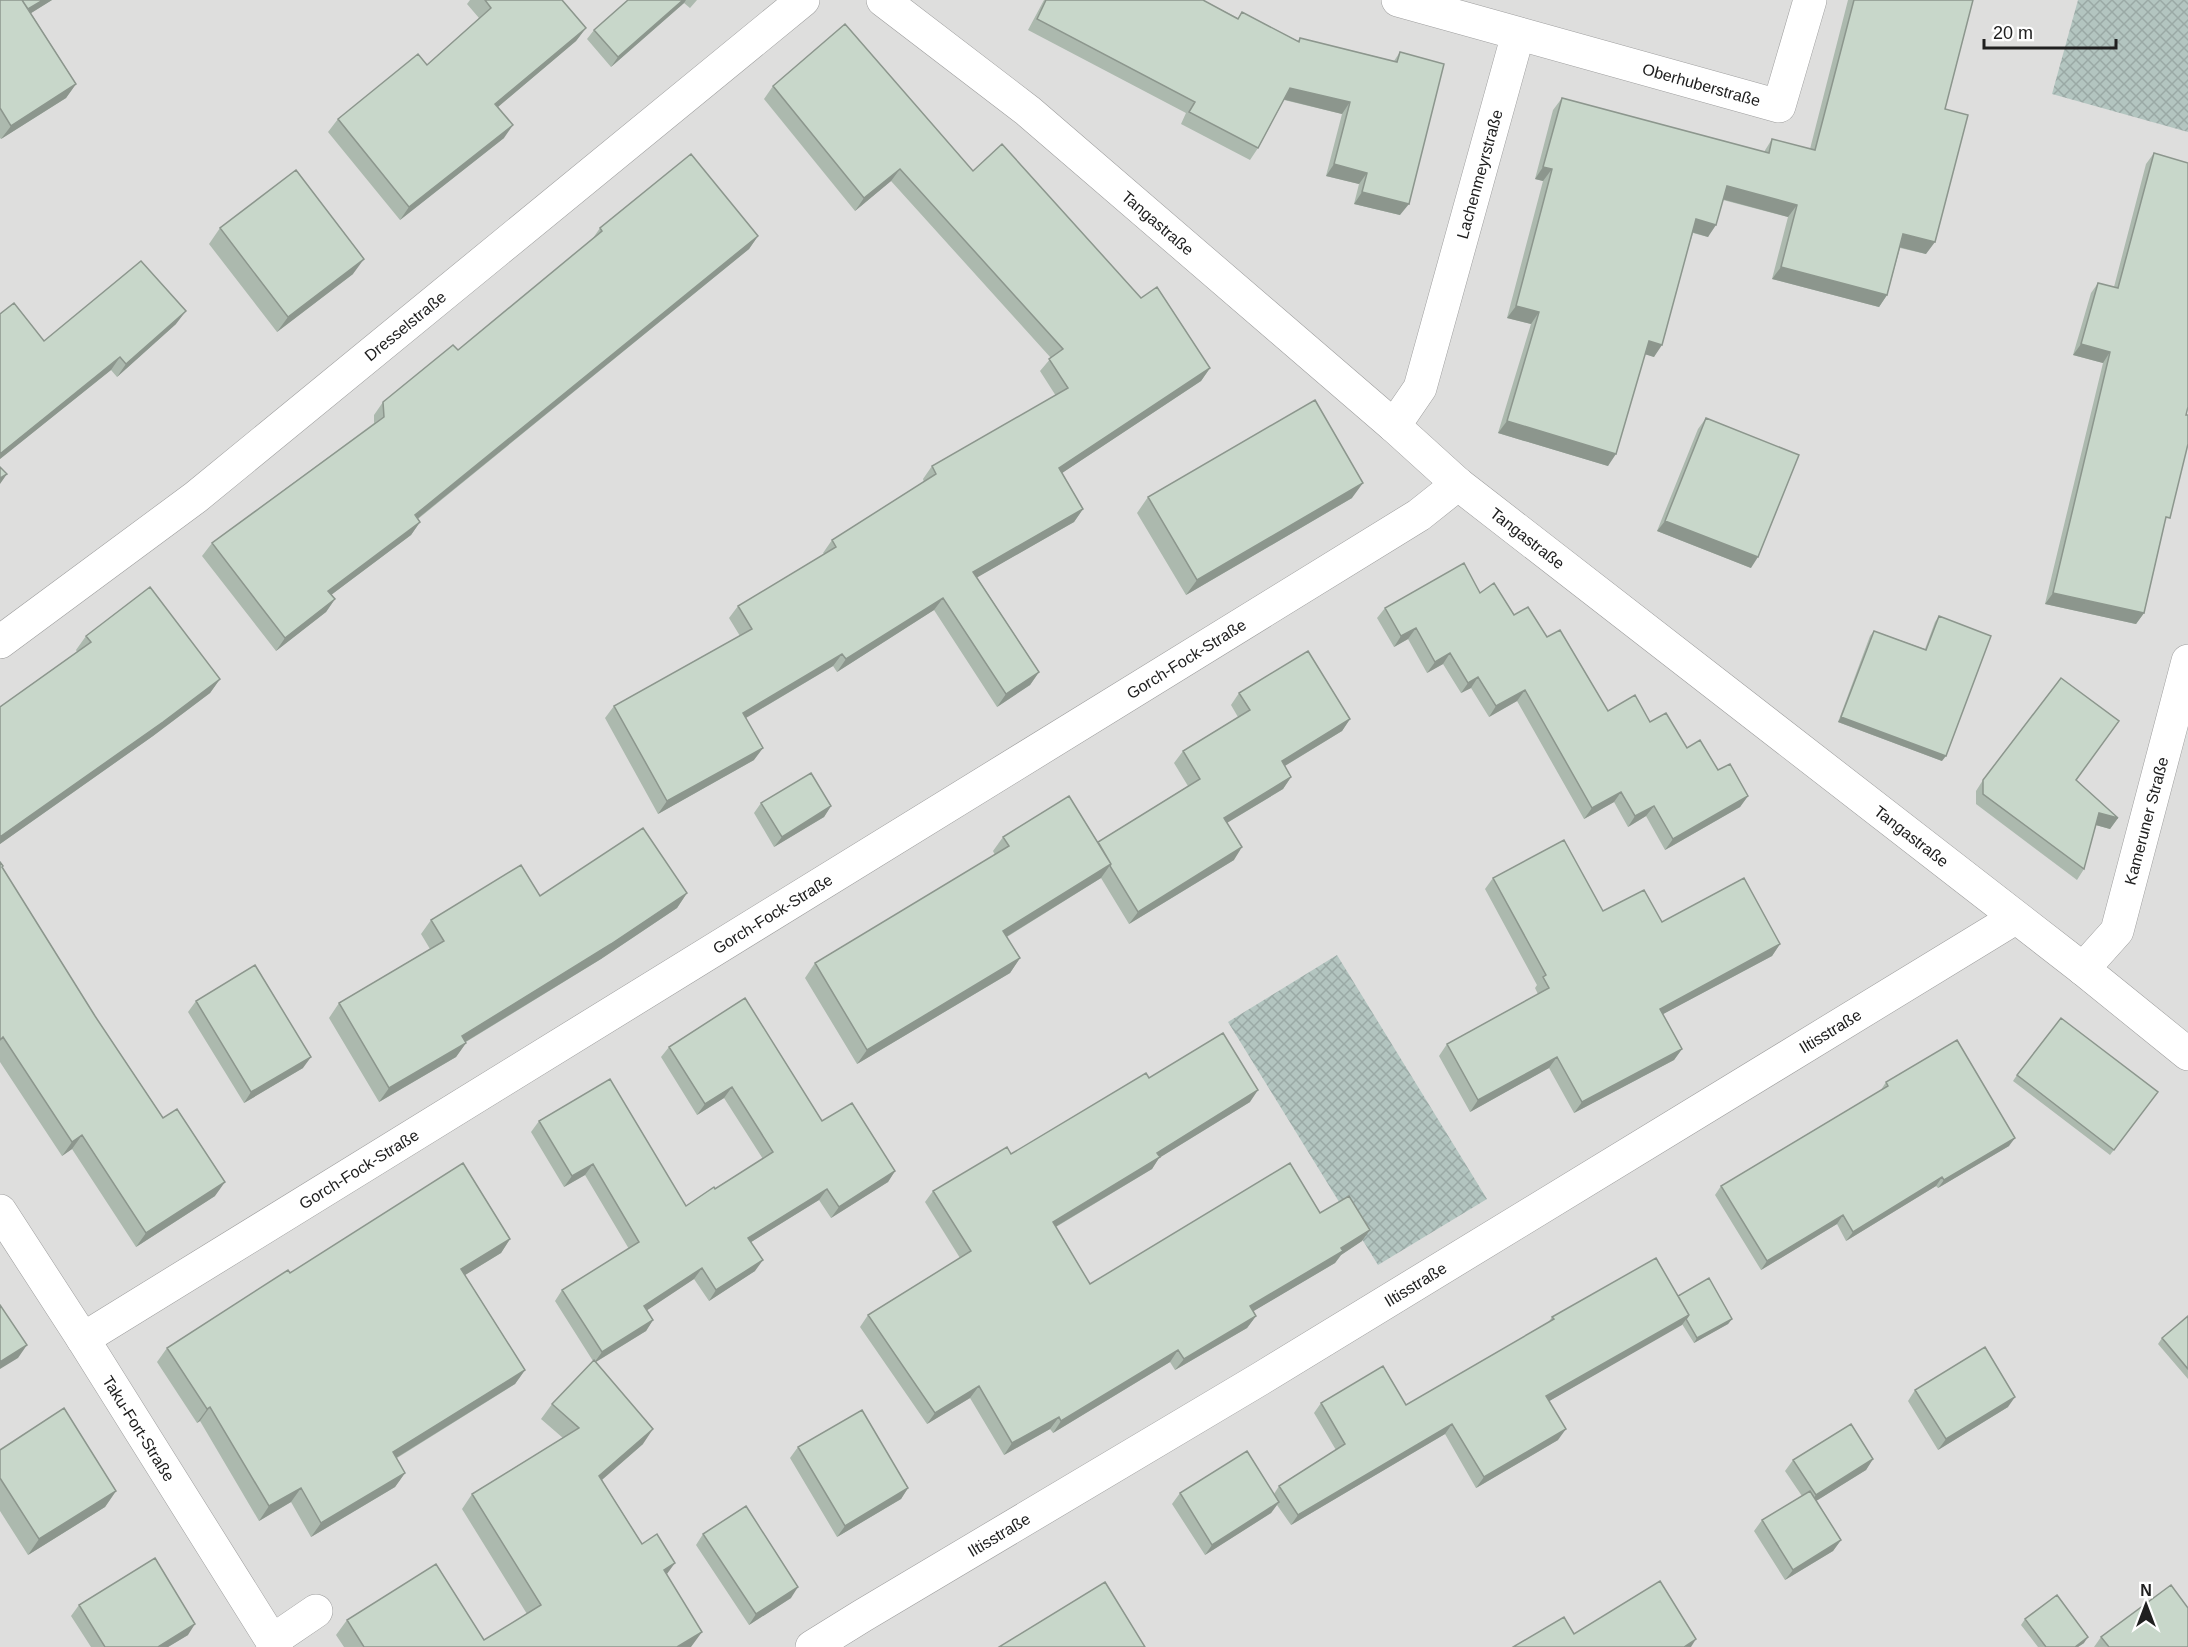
<svg xmlns="http://www.w3.org/2000/svg" width="2188" height="1647" font-family="Helvetica,sans-serif">
<style>
.residential{fill:#dededd}
.construction{fill:url(#construction-cross-hatch)}
.lines{fill:none;stroke-linecap:round;stroke-linejoin:round}
.minor-casing{stroke:#9d9d9d;stroke-width:34}
.minor{stroke:#fff;stroke-width:33}
.wall{fill:#acb9ae}
.shaded-wall{fill:#8c968d}
.building{fill:#c8d7ca;stroke:#8c968d;stroke-width:1.5}
.labels{text-anchor:middle;stroke-width:4.5;stroke-linejoin:round;paint-order:stroke}
.street-label{font-size:16px;fill:#202020;stroke:#fff}
</style>
<defs>
<pattern id="construction-cross-hatch" width="8" height="8" patternUnits="userSpaceOnUse" patternTransform="scale(1.5)"><rect width="8" height="8" fill="#b3c5c0"/><path d="M0 0l8 8M0 8l8-8" fill="none" stroke="#9aa9a5"/></pattern>
</defs>
<rect width="100%" height="100%" fill="#e7f0eb"/>
<path class="residential" d="M0,0H2188V1647H0Z"/>
<path class="construction" d="M2078,0H2188V132L2052,94Z
M1337,955L1487,1199L1378,1265L1228,1022Z"/>
<g class="lines">
<g class="minor-casing">
<g id="minor">
<path id="s1" d="M883,0L1028,111L1394,426L1458,484L2083,969L2188,1054"/>
<path id="s2" d="M1398,0L1779,106L1810,0"/>
<path id="s3" d="M1394,426L1420,388L1518,34"/>
<path id="s4" d="M0,642L196,497L803,0"/>
<path id="s5" d="M2083,969L2117,931L2188,661"/>
<path id="s6" d="M0,1211L83,1339L276,1647"/>
<path id="s7" d="M83,1339L1419,515L1458,484"/>
<path d="M272,1641L316,1611"/>
<path id="s8" d="M812,1647L862,1616L1260,1379L2015,918"/>
</g>
</g>
<use href="#minor" class="minor"/>
</g>
<path class="wall" d="M0,0H52L31,13L76,84L66,98L1,139L0,138Z
M470,0H562L586,28L576,41L498,107L504,138L400,220L328,132L338,119L427,65L479,18L467,4Z
M628,0H697L690,8L684,3L611,67L587,39L594,30Z
M1044,0H1203L1238,18L1242,12L1298,41L1300,38L1394,61L1400,52V215L1354,204L1359,184L1326,176L1342,114L1284,100L1258,148L1250,160L1181,124L1186,113L1028,30Z
M1848,0H1973L1945,109L1926,254L1900,248L1887,295L1879,307L1772,279L1788,217L1723,200L1708,237L1693,233L1654,357L1645,354L1608,466L1498,433L1531,324L1507,318L1543,181L1535,179L1553,110L1562,98L1764,152L1772,139L1810,149Z
M773,86L973,171L1141,298L1210,368L1201,381L1062,473L1083,509L1074,522L977,577L1039,672L1030,685L997,707L934,610L837,672L833,666L746,718L754,760L658,814L605,718L614,706L740,636L729,618L738,606L824,554L823,553L832,540L924,482L923,479L932,466L1056,396L1040,371L1051,358L891,181L855,211L764,99Z
M2154,153L2186,415L2164,526L2144,613L2136,624L2045,604L2103,363L2073,355L2091,293L2098,283L2114,287L2146,164Z
M220,228L353,274L277,332L209,244Z
M600,228L758,236L749,249L418,519L420,522L411,535L331,595L335,599L326,612L276,651L202,556L212,543L374,423V415L383,402L458,350L591,241Z
M176,324L117,377L111,370L0,459L44,341Z
M1706,418L1751,568L1657,531L1698,429Z
M1148,497L1352,498L1186,595L1137,513Z
M1480,593L1547,637L1608,711L1650,722L1718,770L1748,796L1740,807L1665,850L1646,816L1628,827L1614,802L1584,819L1517,701L1489,717L1471,688L1461,693L1443,664L1427,673L1408,639L1394,647L1377,618L1385,608Z
M1939,616L1942,761L1838,722L1870,636L1874,631L1925,649L1935,622Z
M86,636L220,679L210,693L153,736L0,844V707L77,652L76,650Z
M1239,693L1350,719L1342,731L1285,766L1291,777L1283,789L1227,823L1234,860L1129,924L1101,878L1007,937L1020,958L1010,973L857,1064L805,978L815,963L995,855L993,851L1003,837L1098,842L1188,786L1174,763L1183,751L1238,717L1231,705Z
M1983,780H2076L2118,818L2110,829L2096,825L2084,869L2077,880L1976,804V791Z
M761,803L831,806L824,817L774,847L754,813Z
M0,862L2,868L95,1016L215,1196L136,1247L72,1149L62,1156L0,1062Z
M1493,878L1603,911L1780,944L1772,956L1663,1014L1682,1049L1674,1060L1574,1113L1549,1068L1470,1112L1439,1056L1447,1044L1538,994L1535,988L1537,985L1485,889Z
M687,893L677,908L601,959L466,1042V1043L456,1057L379,1102L329,1018L339,1003L430,949L421,934L431,920L540,896Z
M196,1001L303,1068L244,1103L188,1012Z
M669,1047L822,1121L895,1171L888,1182L831,1218L819,1200L751,1242L755,1271L709,1301L694,1279L647,1310L653,1320L646,1331L596,1362L643,1444L602,1480L642,1544L667,1574L691,1647H344L336,1635L347,1620L484,1640L527,1614L462,1509L472,1494L563,1438L541,1419L552,1404L593,1361L555,1301L562,1290L629,1249L585,1175L564,1187L531,1132L539,1121L686,1206L763,1159L724,1098L697,1115L661,1057Z
M2017,1075L2158,1092L2110,1155L2013,1081Z
M1149,1078L1250,1102L1159,1158L1152,1169L1056,1227L1090,1284L1320,1213L1362,1241L1341,1255L1335,1263L1253,1311L1256,1316L1247,1328L1175,1370L1170,1362L1053,1433L1050,1429L1004,1455L970,1398L927,1424L860,1327L868,1315L960,1258L925,1202L933,1191L1011,1154Z
M1886,1082L2009,1146L1938,1188L1936,1186L1846,1241L1837,1224L1761,1270L1715,1195L1721,1186L1881,1090Z
M510,1239L501,1253L465,1275L525,1370L515,1384L397,1458L405,1473L395,1487L311,1537L291,1502L259,1521L200,1421L197,1423L157,1362L167,1348L290,1273Z
M1678,1296L1732,1319L1728,1324L1694,1343L1682,1324L1549,1401L1558,1440L1476,1488L1445,1434L1291,1525L1277,1505L1271,1513L1205,1555L1172,1504L1180,1493L1274,1494L1279,1486L1336,1450L1314,1413L1321,1403L1406,1405L1548,1323L1552,1317Z
M2188,1316V1379L2158,1344L2162,1338Z
M1915,1390L2008,1407L1938,1450L1908,1401Z
M798,1447L908,1488L901,1499L837,1537L790,1458Z
M0,1450L116,1491L105,1507L28,1555L0,1511Z
M1873,1459L1866,1470L1816,1501L1841,1540L1833,1551L1785,1580L1754,1531L1762,1520L1802,1496L1785,1471L1793,1460Z
M703,1534L791,1598L749,1625L696,1545Z
M79,1605L188,1635L168,1647H91L71,1616Z
M2025,1619L2084,1643L2078,1647H2038L2021,1625Z
M2101,1637L2188,1647H2094Z"/>
<path class="shaded-wall" d="M43,0H52L20,20L27,10Z
M683,0H686L684,3L611,67L618,57Z
M586,28L576,41L486,117L495,104Z
M76,84L66,98L1,139L11,126Z
M1290,88L1350,102L1342,114L1282,99Z
M513,125L504,138L400,220L409,207Z
M1334,164L1367,173L1359,184L1326,176Z
M1543,167L1552,169L1543,181L1535,179Z
M900,169L891,181L855,211L864,198Z
M1727,186L1797,205L1788,217L1718,198Z
M1362,192L1409,204L1400,215L1354,204Z
M1696,219L1716,225L1708,237L1688,231Z
M1903,234L1935,242L1926,254L1895,246Z
M758,236L749,249L406,528L415,515Z
M364,259L353,274L277,332L288,317Z
M1781,267L1887,295L1879,307L1772,279Z
M1516,306L1539,312L1531,324L1507,318Z
M186,311L176,324L117,377L126,364Z
M1649,341L1662,345L1654,357L1641,353Z
M2081,344L2110,352L2103,363L2073,355Z
M120,357L111,370L0,459V454Z
M1210,368L1201,381L1050,481L1059,468Z
M1507,421L1616,454L1608,466L1498,433Z
M7,474L0,484V478Z
M1363,483L1352,498L1186,595L1197,580Z
M1083,509L1074,522L964,585L973,572Z
M1665,521L1758,557L1751,568L1657,531Z
M420,522L411,535L319,604L328,591Z
M2053,593L2144,613L2136,624L2045,604Z
M943,598L934,610L837,672L846,659Z
M335,599L326,612L276,651L285,638Z
M1416,628L1408,639L1394,647L1401,636Z
M1450,653L1443,664L1427,673L1435,662Z
M842,654L833,666L734,725L743,713Z
M1039,672L1030,685L997,707L1006,694Z
M1478,677L1471,688L1461,693L1468,683Z
M220,679L210,693L153,736L0,844V837Z
M1525,690L1517,701L1489,717L1496,706Z
M1841,717L1946,756L1942,761L1838,722Z
M1350,719L1342,731L1273,773L1282,761Z
M763,748L754,760L658,814L667,801Z
M1291,777L1283,789L1215,830L1224,818Z
M1621,792L1614,802L1584,819L1592,808Z
M1748,796L1740,807L1665,850L1673,839Z
M831,806L824,817L774,847L782,837Z
M1654,806L1646,816L1628,827L1635,816Z
M2099,813L2118,818L2110,829L2092,824Z
M1242,847L1234,860L1129,924L1138,912Z
M1111,864L1101,878L993,945L1003,931Z
M687,893L677,908L601,959L452,1050L462,1036Z
M1780,944L1772,956L1652,1020L1660,1009Z
M1020,958L1010,973L857,1064L867,1050Z
M466,1043L456,1057L379,1102L389,1088Z
M1682,1049L1674,1060L1574,1113L1582,1102Z
M311,1057L303,1068L244,1103L251,1092Z
M1557,1057L1549,1068L1470,1112L1478,1100Z
M732,1087L724,1098L697,1115L705,1104Z
M1258,1090L1250,1102L1159,1158L1152,1169L1045,1233L1053,1222L1157,1153Z
M82,1135L72,1149L62,1156L72,1142Z
M2015,1138L2009,1146L1938,1188L1944,1180Z
M593,1164L585,1175L564,1187L572,1176Z
M895,1171L888,1182L831,1218L839,1207Z
M1942,1177L1936,1186L1846,1241L1853,1232Z
M225,1182L215,1196L136,1247L146,1233Z
M827,1189L819,1200L740,1249L748,1238Z
M1843,1215L1837,1224L1761,1270L1767,1261Z
M1370,1230L1362,1241L1341,1255L1335,1263L1242,1318L1250,1306Z
M510,1239L501,1253L452,1283L461,1269Z
M763,1260L755,1271L709,1301L716,1290Z
M702,1268L694,1279L637,1317L644,1306Z
M1689,1315L1682,1325L1539,1407L1546,1396Z
M1256,1316L1247,1328L1175,1370L1184,1359Z
M1732,1319L1728,1324L1694,1343L1697,1338Z
M653,1320L646,1331L594,1363L602,1352Z
M27,1345L18,1358L0,1369V1362Z
M1178,1350L1170,1362L1053,1433L1061,1421Z
M525,1370L515,1384L383,1466L393,1452Z
M979,1386L970,1398L927,1424L935,1413Z
M2015,1397L2008,1407L1938,1450L1946,1439Z
M210,1407L200,1421L197,1423L207,1409Z
M1059,1417L1050,1429L1004,1455L1012,1443Z
M1452,1424L1445,1434L1291,1525L1298,1515Z
M653,1429L643,1444L589,1491L599,1476Z
M1566,1429L1558,1440L1476,1488L1484,1477Z
M1873,1459L1866,1470L1808,1506L1816,1495Z
M405,1473L395,1487L311,1537L321,1523Z
M301,1488L291,1502L259,1521L269,1506Z
M908,1488L901,1499L837,1537L845,1526Z
M116,1491L105,1507L28,1555L39,1539Z
M1279,1502L1271,1513L1205,1555L1212,1545Z
M1841,1540L1833,1551L1785,1580L1793,1570Z
M675,1563L664,1578V1570Z
M798,1587L791,1598L749,1625L756,1614Z
M195,1624L188,1635L168,1647H158Z
M702,1632L691,1647H677Z
M2088,1637L2084,1643L2078,1647H2075Z
M1696,1639L1691,1647H1684Z"/>
<path class="building" d="M0,0H22L76,84L11,126L0,108Z
M22,0H43L28,9Z
M485,0H562L586,28L495,104L513,125L409,207L338,119L418,54L427,65L491,8Z
M628,0H683L618,57L594,30Z
M1046,0H1203L1238,19L1242,12L1299,42L1300,38L1397,62L1400,52L1444,64L1409,204L1362,192L1367,173L1334,164L1350,102L1290,88L1258,148L1189,112L1195,102L1037,19Z
M1854,0H1973L1945,109L1968,115L1935,242L1903,234L1887,295L1781,267L1797,205L1727,186L1716,225L1696,219L1662,345L1649,341L1616,454L1507,421L1539,312L1516,306L1552,169L1543,167L1562,98L1769,153L1772,139L1815,150Z
M845,24L973,171L1002,144L1141,298L1157,287L1210,368L1059,468L1083,509L973,572L1039,672L1006,694L943,598L846,659L842,654L743,713L763,748L667,801L614,706L752,629L738,606L836,547L832,540L936,474L932,466L1068,388L1049,359L1063,349L900,169L864,198L773,86Z
M2154,153L2188,163V407L2186,415H2188V444L2170,518L2166,517L2144,613L2053,593L2110,352L2081,344L2098,283L2118,288Z
M691,154L758,236L415,515L420,522L328,591L335,599L285,638L212,543L384,417L383,402L453,345L458,350L602,231L600,228Z
M296,170L364,259L288,317L220,228Z
M141,261L186,311L126,364L120,357L0,454V314L14,303L44,341Z
M1315,400L1363,483L1197,580L1148,497Z
M1706,418L1799,455L1758,557L1665,521Z
M0,467L7,474L0,478Z
M1464,563L1480,593L1494,583L1514,615L1528,607L1547,637L1560,630L1608,711L1635,695L1650,722L1666,713L1687,748L1700,740L1718,770L1730,764L1748,796L1673,839L1654,806L1635,816L1621,792L1592,808L1525,690L1496,706L1478,677L1468,683L1450,653L1435,662L1416,628L1401,636L1385,608Z
M150,587L220,679L163,722L0,837V707L91,642L86,636Z
M1939,616L1991,636L1946,756L1841,717L1874,631L1926,650Z
M1308,651L1350,719L1282,761L1291,777L1224,818L1242,847L1138,912L1110,866L1111,864L1098,842L1200,779L1183,751L1250,710L1239,693Z
M2061,678L2119,721L2076,780L2118,818L2099,813L2084,869L1983,794V780Z
M811,773L831,806L782,837L761,803Z
M1069,796L1111,864L1003,931L1020,958L867,1050L815,963L1009,846L1003,837Z
M643,828L687,893L611,944L462,1036L466,1043L389,1088L339,1003L444,941L431,920L521,865L540,896Z
M1564,840L1603,911L1644,890L1662,922L1744,878L1780,944L1660,1009L1682,1049L1582,1102L1557,1057L1478,1100L1447,1044L1549,988L1543,977L1546,975L1493,878Z
M0,862L3,866L2,867L95,1016L163,1118L177,1109L225,1182L146,1233L82,1135L72,1142L3,1037L0,1040Z
M255,965L311,1057L251,1092L196,1001Z
M745,998L822,1121L852,1103L895,1171L839,1207L827,1189L748,1238L763,1260L716,1290L702,1268L644,1306L653,1320L602,1352L562,1290L639,1242L593,1164L572,1176L539,1121L610,1079L686,1206L714,1187L715,1189L773,1152L732,1087L705,1104L669,1047Z
M2061,1018L2158,1092L2114,1150L2017,1075Z
M1223,1033L1258,1090L1157,1153L1160,1157L1053,1222L1090,1284L1290,1163L1320,1213L1349,1196L1370,1230L1341,1248L1343,1251L1250,1306L1256,1316L1184,1359L1178,1350L1061,1421L1059,1417L1012,1443L979,1386L935,1413L868,1315L971,1251L933,1191L1007,1147L1011,1154L1146,1073L1149,1078Z
M1957,1040L2015,1138L1944,1180L1942,1177L1853,1232L1843,1215L1767,1261L1721,1186L1888,1086L1886,1082Z
M463,1163L510,1239L461,1269L525,1370L393,1452L405,1473L321,1523L301,1488L269,1506L210,1407L207,1409L167,1348L288,1270L290,1273Z
M1656,1258L1689,1315L1546,1396L1566,1429L1484,1477L1452,1424L1298,1515L1279,1486L1345,1444L1321,1403L1383,1366L1406,1405L1554,1319L1552,1317Z
M1709,1278L1732,1319L1697,1338L1686,1319L1689,1315L1678,1296Z
M0,1305L27,1345L0,1362Z
M2188,1316V1369L2162,1338Z
M1985,1347L2015,1397L1946,1439L1915,1390Z
M594,1360L653,1429L599,1476L642,1544L657,1534L675,1563L664,1570L702,1632L677,1647H364L347,1620L436,1564L484,1640L541,1605L472,1494L579,1428L552,1404Z
M64,1408L116,1491L39,1539L0,1478V1450Z
M862,1410L908,1488L845,1526L798,1447Z
M1851,1424L1873,1459L1816,1495L1793,1460Z
M1247,1451L1279,1502L1212,1545L1180,1493Z
M1810,1491L1841,1540L1793,1570L1762,1520Z
M746,1506L798,1587L756,1614L703,1534Z
M155,1558L195,1624L158,1647H105L79,1605Z
M1660,1581L1696,1639L1684,1647H1513L1564,1617L1574,1634Z
M1105,1582L1145,1647H999Z
M2171,1585L2188,1608V1647H2109L2101,1637Z
M2057,1595L2088,1637L2075,1647H2046L2025,1619Z"/>
<g class="labels">
<g class="street-label">
<text dy="6" stroke="none"><textPath href="#s2" startOffset="315">Oberhuberstraße</textPath></text>
<text dy="6" stroke="none"><textPath href="#s3" startOffset="268">Lachenmeyrstraße</textPath></text>
<text dy="6" stroke="none"><textPath href="#s1" startOffset="354">Tangastraße</textPath></text>
<text dy="6" stroke="none"><textPath href="#s4" startOffset="514">Dresselstraße</textPath></text>
<text dy="6" stroke="none"><textPath href="#s1" startOffset="840">Tangastraße</textPath></text>
<text dy="6" stroke="none"><textPath href="#s7" startOffset="1296">Gorch-Fock-Straße</textPath></text>
<text dy="6" stroke="none"><textPath href="#s5" startOffset="165">Kameruner Straße</textPath></text>
<text dy="6" stroke="none"><textPath href="#s1" startOffset="1326">Tangastraße</textPath></text>
<text dy="6" stroke="none"><textPath href="#s7" startOffset="810">Gorch-Fock-Straße</textPath></text>
<text dy="6" stroke="none"><textPath href="#s8" startOffset="1190">Iltisstraße</textPath></text>
<text dy="6" stroke="none"><textPath href="#s7" startOffset="324">Gorch-Fock-Straße</textPath></text>
<text dy="6" stroke="none"><textPath href="#s8" startOffset="704">Iltisstraße</textPath></text>
<text dy="6" stroke="none"><textPath href="#s6" startOffset="258">Taku-Fort-Straße</textPath></text>
<text dy="6" stroke="none"><textPath href="#s8" startOffset="218">Iltisstraße</textPath></text>
</g>
</g>
<g transform="translate(2146 1605)" stroke="#ffffff" stroke-width="4.5" paint-order="stroke">
<path d="M0-4.5L10 22L0 15L-10 22Z" fill="#202020"/>
<text y="-9" font-size="16" font-weight="bold" text-anchor="middle" fill="#202020">N</text>
</g>
<path d="M1984 39v9h132v-9" fill="none" stroke="#202020" stroke-width="3"/>
<text x="1993" y="39" font-size="18" fill="#202020" stroke="#ffffff" stroke-width="4.5" paint-order="stroke">20 m</text>
</svg>
